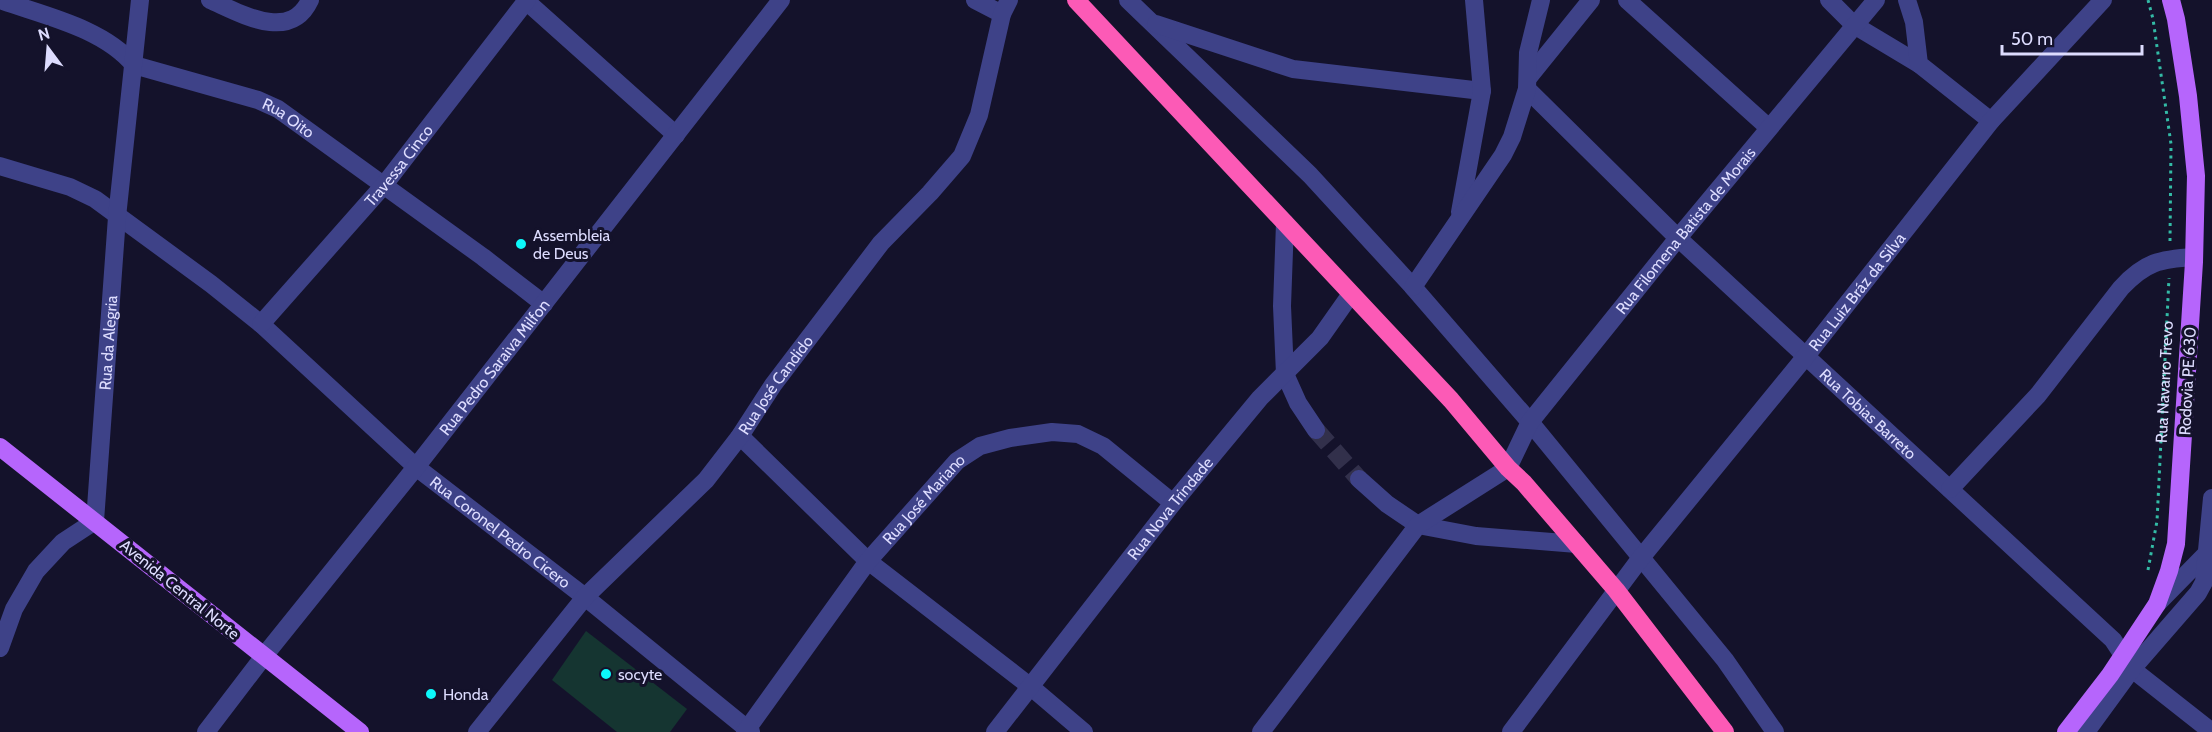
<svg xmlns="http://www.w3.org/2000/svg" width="2212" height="732" font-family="Cabin,sans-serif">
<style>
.green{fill:#153531}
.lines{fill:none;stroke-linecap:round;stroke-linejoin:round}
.minor-tunnel{stroke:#32304b;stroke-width:18;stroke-dasharray:18 9;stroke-linecap:butt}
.path{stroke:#33bba6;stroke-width:3;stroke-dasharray:3 4.5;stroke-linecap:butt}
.minor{stroke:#3e4288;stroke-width:18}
.major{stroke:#b665fc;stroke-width:18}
.highway{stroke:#fc5ab6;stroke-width:18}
.poi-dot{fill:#0cf8fa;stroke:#14122b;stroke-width:2}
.labels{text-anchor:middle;stroke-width:6;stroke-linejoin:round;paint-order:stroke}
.street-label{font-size:16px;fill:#dddcfe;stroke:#14122b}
.poi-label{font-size:16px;fill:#dddcfe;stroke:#14122b;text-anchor:start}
</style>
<rect width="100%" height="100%" fill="#14122b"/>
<path class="green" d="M586,631L687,709L670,732H617L552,680Z"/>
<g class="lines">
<path class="minor-tunnel" d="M1316,430L1359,479"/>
<g class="path">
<path d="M2148,0L2153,19L2171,144L2170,241"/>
<path id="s1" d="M2148,570L2157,521L2169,278"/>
</g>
<g class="minor">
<path id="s2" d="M0,0C45,16 103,28 134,65L258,100L278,109L483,257L544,304"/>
<path d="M210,0C240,13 290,43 310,0"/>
<path d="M525,0L676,135"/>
<path d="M975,0L1002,14"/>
<path d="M1128,0L1310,175L1413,287L1530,422L1725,660L1775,732"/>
<path d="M1627,0L1769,128"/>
<path d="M1829,0L1854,25L1919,64"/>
<path d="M1907,0L1914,22L1919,64L1991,121"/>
<path d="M1156,24L1293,69L1482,91"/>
<path d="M1528,78L1591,0"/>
<path id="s3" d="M1527,89L1678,238L2113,640L2132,669L2212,732"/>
<path id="s4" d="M0,166L70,187L95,199L211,284L261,324L416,467L585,597L751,732"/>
<path d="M1460,212L1482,91L1474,0"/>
<path d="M1285,223L1282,306L1285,374L1298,403L1316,430"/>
<path d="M1413,287L1503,155L1512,137L1527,89L1528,53L1541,0"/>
<path id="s5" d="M261,324L384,185L527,0"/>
<path d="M740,436L868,561L1031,687L1084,732"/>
<path d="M1359,479L1387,504L1418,525L1476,536L1577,544"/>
<path d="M1950,489L2038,395L2121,288C2145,262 2160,259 2194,257"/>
<path d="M2157,604L2208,552"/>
<path id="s6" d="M0,648L14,609L36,571L63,542L95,521L117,217L140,0"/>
<path id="s7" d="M206,732L264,656L416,467L781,0"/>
<path id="s8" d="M477,732L585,597L706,480L740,436L773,385L881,243L930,193L962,156L979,115L1002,14L1009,0"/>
<path id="s9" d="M745,732L868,561L957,461L980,446L1010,438L1052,432L1078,434L1103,446L1173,503"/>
<path id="s10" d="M995,732L1173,503L1260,398L1320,338L1351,294"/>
<path id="s11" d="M1261,732L1418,525L1508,468L1530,422L1678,238L1876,0"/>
<path id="s12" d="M1511,732L1640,559L1806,356L1991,121L2103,0"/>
<path d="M2086,732L2132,669L2198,593L2204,582L2212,498"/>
</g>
<path class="major" d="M0,447L360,732
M2066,732L2110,675L2157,604L2169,571L2176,544L2194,262L2196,176L2188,96L2176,19L2171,0"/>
<path class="highway" d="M1076,0L1451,400L1508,468L1524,483L1616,590L1725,732"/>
</g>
<g class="poi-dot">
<circle cx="521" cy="244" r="6"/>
<circle cx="606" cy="674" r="6"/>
<circle cx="431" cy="694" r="6"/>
</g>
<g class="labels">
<g class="street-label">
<text dy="6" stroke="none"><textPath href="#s2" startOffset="315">Rua Oito</textPath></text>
<text dy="6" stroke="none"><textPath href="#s5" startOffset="210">Travessa Cinco</textPath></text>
<text dy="6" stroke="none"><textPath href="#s11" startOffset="664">Rua Filomena Batista de Morais</textPath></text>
<text dy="6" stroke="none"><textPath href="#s12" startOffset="560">Rua Luiz Bráz da Silva</textPath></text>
<text dy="6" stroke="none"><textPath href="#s6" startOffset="342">Rua da Alegria</textPath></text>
<text dy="6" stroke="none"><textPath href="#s7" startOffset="465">Rua Pedro Saraiva Milfon</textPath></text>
<text dy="6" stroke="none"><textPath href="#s1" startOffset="189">Rua Navarro Trevo</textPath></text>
<text transform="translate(2187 381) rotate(-87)" y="6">Rodovia PE 630</text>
<text dy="6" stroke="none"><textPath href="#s8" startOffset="459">Rua José Candido</textPath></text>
<text dy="6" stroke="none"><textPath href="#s3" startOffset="471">Rua Tobias Barreto</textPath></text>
<text dy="6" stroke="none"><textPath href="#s9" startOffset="294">Rua José Mariano</textPath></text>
<text dy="6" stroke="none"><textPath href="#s10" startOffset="284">Rua Nova Trindade</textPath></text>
<text dy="6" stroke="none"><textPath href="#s4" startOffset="626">Rua Coronel Pedro Cicero</textPath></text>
<text transform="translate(180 589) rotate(39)" y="6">Avenida Central Norte</text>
</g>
<g class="poi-label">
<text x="533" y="241">Assembleia<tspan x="533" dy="18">de Deus</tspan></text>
<text x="618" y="680">socyte</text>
<text x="443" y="700">Honda</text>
</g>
</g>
<g transform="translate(48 48) rotate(344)" stroke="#14122b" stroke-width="4.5" paint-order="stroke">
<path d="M0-4.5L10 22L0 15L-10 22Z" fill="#dddcfe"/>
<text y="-9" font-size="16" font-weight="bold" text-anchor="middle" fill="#dddcfe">N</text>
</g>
<path d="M2002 45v9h140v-9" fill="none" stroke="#dddcfe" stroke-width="3"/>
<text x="2011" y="45" font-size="18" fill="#dddcfe" stroke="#14122b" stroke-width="4.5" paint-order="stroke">50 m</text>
</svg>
